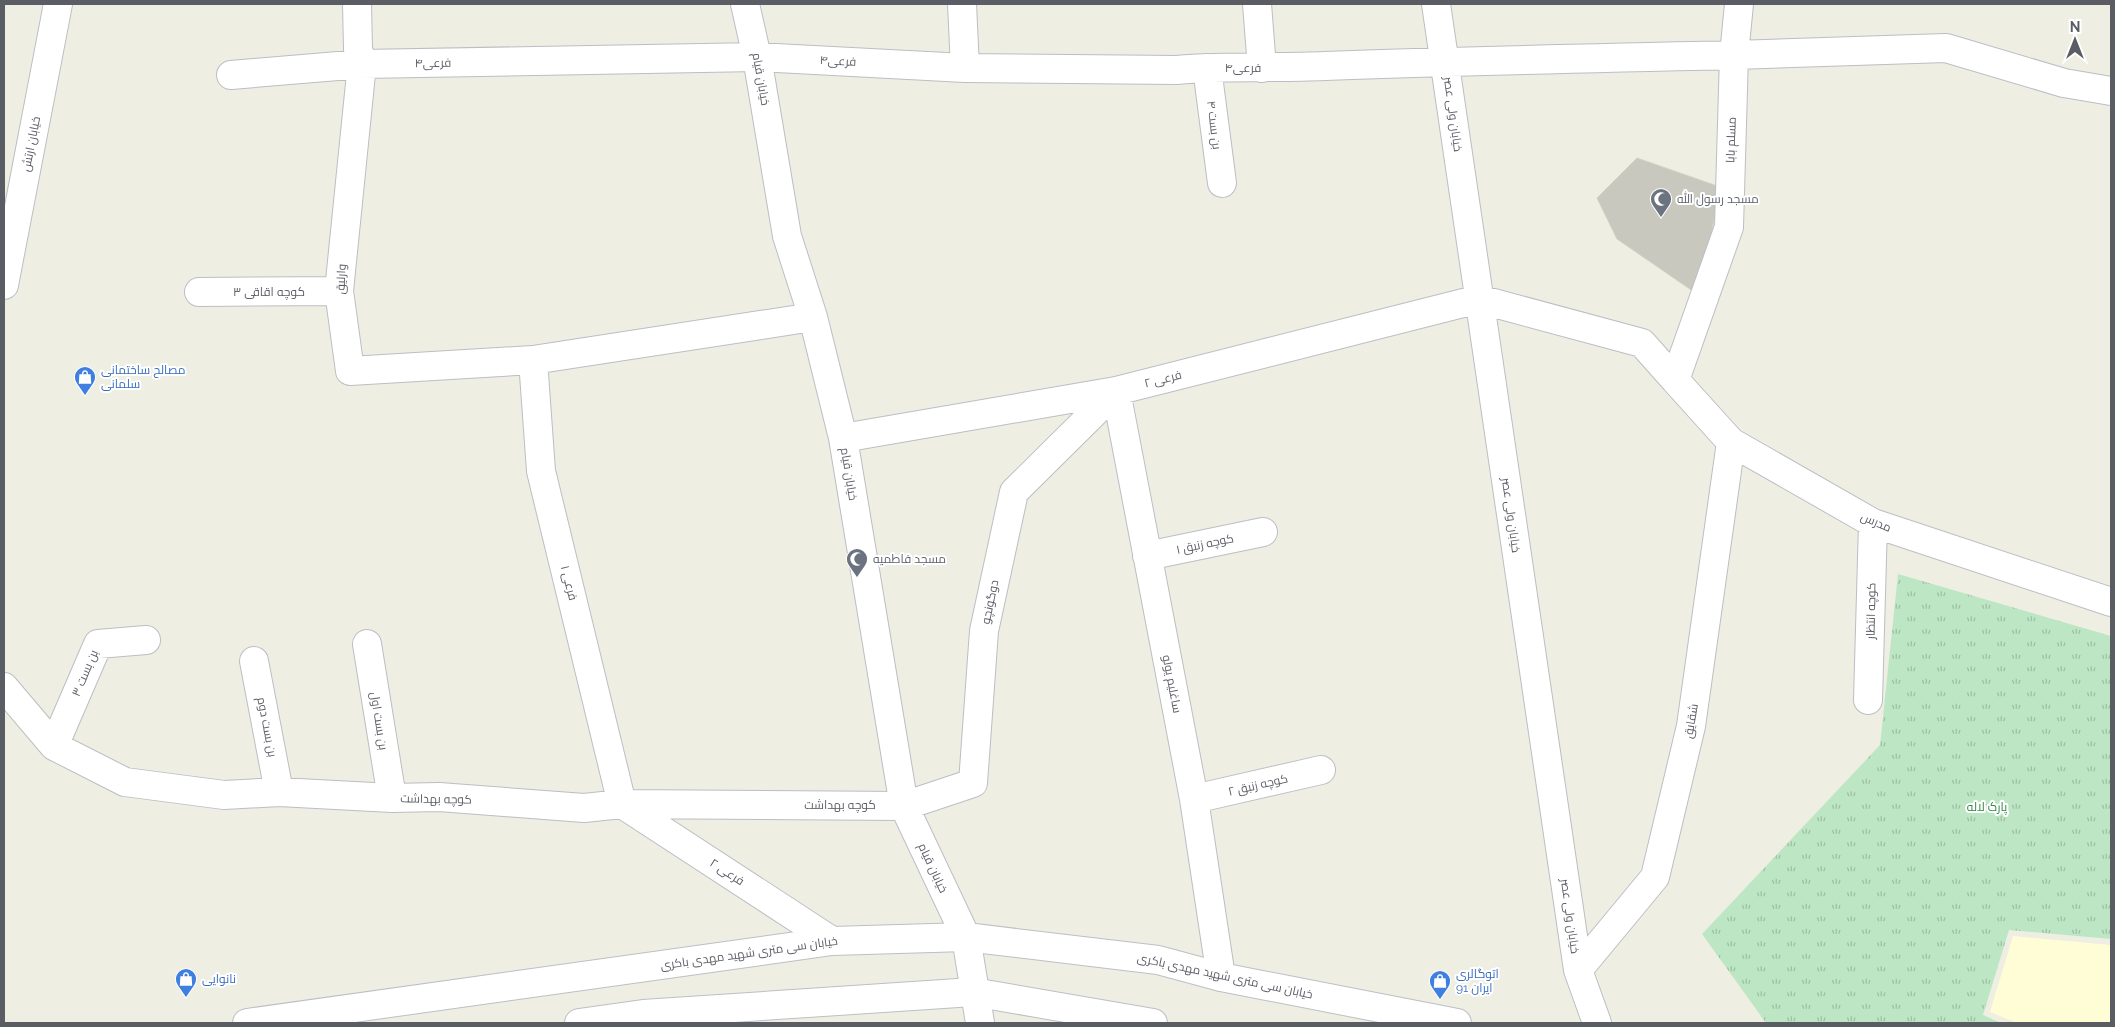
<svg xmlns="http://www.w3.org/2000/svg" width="2115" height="1027" font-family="Raleway,Cairo,sans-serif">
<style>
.commercial{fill:#fffdd6}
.park{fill:url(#park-tufts)}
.building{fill:#c9c8bf;stroke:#d3d1c0}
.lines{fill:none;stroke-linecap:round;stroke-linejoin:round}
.minor-casing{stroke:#bcbec4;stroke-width:30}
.secondary-casing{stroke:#bdbfc6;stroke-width:30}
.minor{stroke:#fff;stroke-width:28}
.secondary{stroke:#fff;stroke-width:28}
.labels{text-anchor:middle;stroke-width:4;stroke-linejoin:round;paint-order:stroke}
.street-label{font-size:12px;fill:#5a5d64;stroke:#fff}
.worship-label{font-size:12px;fill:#5b616d;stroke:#fff;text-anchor:start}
.shop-label{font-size:12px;fill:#366cbe;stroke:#fff;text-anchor:start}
.park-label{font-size:12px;fill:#308643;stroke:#fff}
</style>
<defs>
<pattern id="park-tufts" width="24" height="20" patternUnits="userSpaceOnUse" patternTransform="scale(1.25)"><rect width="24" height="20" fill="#bde7c4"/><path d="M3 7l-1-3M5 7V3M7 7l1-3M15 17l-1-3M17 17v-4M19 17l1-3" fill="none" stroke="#9dbea3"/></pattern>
</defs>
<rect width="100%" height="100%" fill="#eeeee2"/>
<path class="commercial" d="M2013,936L2111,945V1023H2017L1990,1012Z"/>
<path class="park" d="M1898,574L2111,636V939L2009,930L1983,1015L2001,1023H1766L1702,934L1880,745Z"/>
<path class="building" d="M1637,158L1720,187L1700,296L1617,239L1597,198Z"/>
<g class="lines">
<g class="minor-casing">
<path id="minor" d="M357,4L358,49L362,64L339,291L350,371L533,360L813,317
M745,4L757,57L787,236L813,317L843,438L904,806L966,937L980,1023
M962,4L965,68
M1257,4L1262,68
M1436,4L1578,970L1597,1023
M1207,68L1222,183
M231,75L362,64L757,57L965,68L1177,70C1226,66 1275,68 1325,66C1461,61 1597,58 1734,55L1739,4
M4,285L58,4
M199,292L339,291
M533,360L541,471L622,804L832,941
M1675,380L1731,442L1873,523L2111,602
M1116,391L1194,799L1221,977
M843,438L1116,391L1479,299L1642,343L1675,380L1729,227L1734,55L1946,48L2064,83L2111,91
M1147,556L1263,532
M367,644L392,798
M254,661L279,792
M4,687L54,746L125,782L224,795L279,792L392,798L439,797L584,808L622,804L904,806L973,783L984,631L1014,492L1116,391
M1868,700L1873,523
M54,746L98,644L146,640
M1194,799L1321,770
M1578,970L1655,877L1691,726L1731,442"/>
</g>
<g class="secondary-casing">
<path id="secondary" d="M247,1023L832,941L966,937L1158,960L1221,977L1457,1023
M579,1023L643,1014L973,992L1153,1023"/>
</g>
<use href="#minor" class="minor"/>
<use href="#secondary" class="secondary"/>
</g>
<defs>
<g id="mosque-pin" transform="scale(1.125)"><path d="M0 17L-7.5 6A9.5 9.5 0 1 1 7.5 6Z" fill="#6b7280" stroke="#fff"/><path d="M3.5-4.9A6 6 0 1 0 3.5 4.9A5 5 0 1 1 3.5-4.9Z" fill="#fff"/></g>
<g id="shop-pin" transform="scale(1.125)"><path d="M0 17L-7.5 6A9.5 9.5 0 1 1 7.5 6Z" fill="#3f7fe0" stroke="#fff"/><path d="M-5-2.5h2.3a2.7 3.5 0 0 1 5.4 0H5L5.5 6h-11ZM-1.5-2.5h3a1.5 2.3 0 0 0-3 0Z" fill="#fff"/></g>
</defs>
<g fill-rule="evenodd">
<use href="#mosque-pin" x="1661" y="199"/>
<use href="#shop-pin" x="85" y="377"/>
<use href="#mosque-pin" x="857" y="559"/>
<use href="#shop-pin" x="186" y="979"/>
<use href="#shop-pin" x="1440" y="981"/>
</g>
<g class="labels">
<g class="street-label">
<text transform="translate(838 61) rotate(3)" y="4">فرعی۴</text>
<text transform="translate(433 63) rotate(-1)" y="4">فرعی۴</text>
<text x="1243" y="72">فرعی۴</text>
<text transform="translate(761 79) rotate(80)" y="4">خیابان قیام</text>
<text transform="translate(1453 114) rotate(82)" y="4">خیابان ولی عصر</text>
<text transform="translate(1214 125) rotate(83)" y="4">بن بست ۴</text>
<text transform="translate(1731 140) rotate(-88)" y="4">مسلم بابا</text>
<text transform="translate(31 144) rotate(-79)" y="4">خیابان ارتش</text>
<text transform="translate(341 279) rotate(-87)" y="4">وارلیق</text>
<text x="269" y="296">کوچه اقاقی ۳</text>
<text transform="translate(1163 379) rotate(-14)" y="4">فرعی ۲</text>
<text transform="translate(849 474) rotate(81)" y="4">خیابان قیام</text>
<text transform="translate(1511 515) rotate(82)" y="4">خیابان ولی عصر</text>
<text transform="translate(1876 522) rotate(23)" y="4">مدرس</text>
<text transform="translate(1205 544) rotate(-12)" y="4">کوچه زنبق ۱</text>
<text transform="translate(569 583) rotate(76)" y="4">فرعی ۱</text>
<text transform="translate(990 602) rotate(-78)" y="4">دوگونچو</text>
<text transform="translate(1871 611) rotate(-89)" y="4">کوچه انتظار</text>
<text transform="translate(85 673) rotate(-67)" y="4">بن بست ۳</text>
<text transform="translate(1172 684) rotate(79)" y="4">ساغلیم یولو</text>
<text transform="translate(379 721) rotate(81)" y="4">بن بست اول</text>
<text transform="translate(1691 721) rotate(-80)" y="4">شقایق</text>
<text transform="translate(267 727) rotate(79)" y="4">بن بست دوم</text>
<text transform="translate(1258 785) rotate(-13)" y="4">کوچه زنبق ۲</text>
<text transform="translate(436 799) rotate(1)" y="4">کوچه بهداشت</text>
<text x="840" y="809">کوچه بهداشت</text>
<text transform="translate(933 868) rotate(65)" y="4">خیابان قیام</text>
<text transform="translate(727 872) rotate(33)" y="4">فرعی ۲</text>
<text transform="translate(1570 916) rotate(82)" y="4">خیابان ولی عصر</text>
<text transform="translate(749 953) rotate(-8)" y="4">خیابان سی متری شهید مهدی باکری</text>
<text transform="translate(1225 976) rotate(12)" y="4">خیابان سی متری شهید مهدی باکری</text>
</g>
<g class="worship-label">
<text x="1677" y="203">مسجد رسول الله</text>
<text x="873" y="563">مسجد فاطمیه</text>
</g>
<g class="shop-label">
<text x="101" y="374">مصالح ساختمانی<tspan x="101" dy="14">سلمانی</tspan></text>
<text x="1456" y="978">اتوگالری<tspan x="1456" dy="14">ایران 91</tspan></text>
<text x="202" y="983">نانوایی</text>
</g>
<g class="park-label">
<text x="1987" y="811">پارک لاله</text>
</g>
</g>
<rect width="2115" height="1027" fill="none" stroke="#5a5d64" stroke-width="10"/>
<g transform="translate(2075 40)" stroke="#ffffff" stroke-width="4" paint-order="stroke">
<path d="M0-4L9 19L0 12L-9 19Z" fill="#5a5d64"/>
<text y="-8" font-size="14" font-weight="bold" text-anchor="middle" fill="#5a5d64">N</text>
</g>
</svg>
